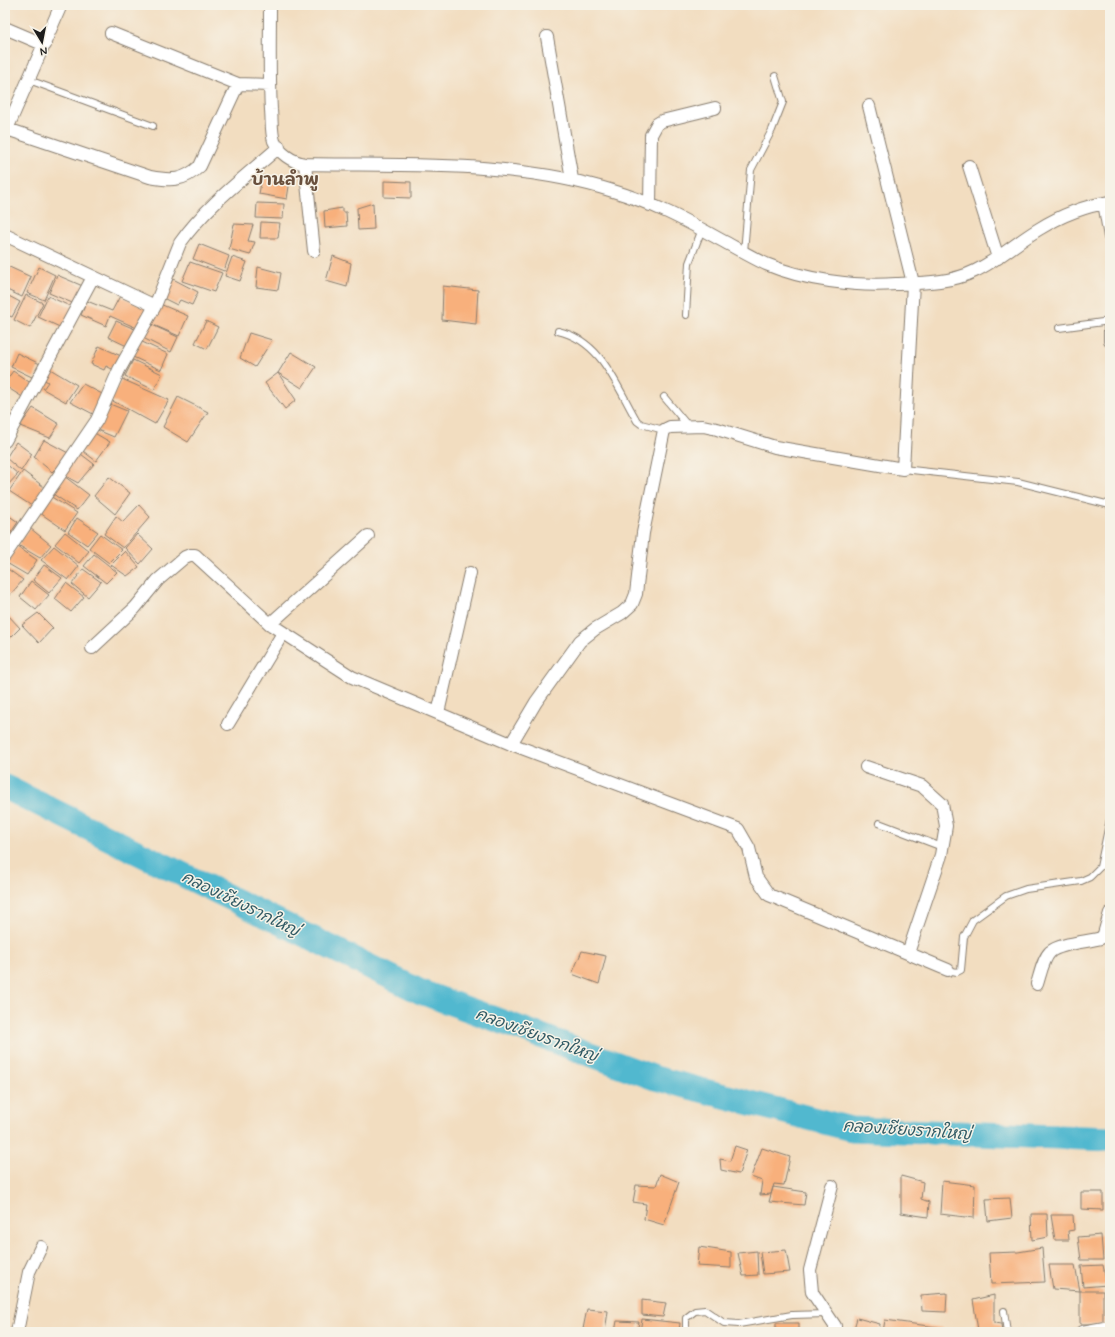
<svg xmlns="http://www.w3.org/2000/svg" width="1115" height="1337" font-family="Mynerve,'Playpen Sans Thai',sans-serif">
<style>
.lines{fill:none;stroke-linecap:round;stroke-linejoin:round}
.river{stroke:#51b8cf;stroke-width:25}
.building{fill:#f8b07b}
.service-casing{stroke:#877c6e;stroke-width:8}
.minor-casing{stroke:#877c6e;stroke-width:14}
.service{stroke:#fff;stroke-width:6}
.minor{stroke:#fff;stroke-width:12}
.labels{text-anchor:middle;stroke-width:3;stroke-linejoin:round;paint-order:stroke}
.water-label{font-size:16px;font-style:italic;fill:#315a64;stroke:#f7f3e8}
.quarter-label{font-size:17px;font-weight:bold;fill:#69503d;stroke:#f7f3e8}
</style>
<rect width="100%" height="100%" fill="#f7f3e8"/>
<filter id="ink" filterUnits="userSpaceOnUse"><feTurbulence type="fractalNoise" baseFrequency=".025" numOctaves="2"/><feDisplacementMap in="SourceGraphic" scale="8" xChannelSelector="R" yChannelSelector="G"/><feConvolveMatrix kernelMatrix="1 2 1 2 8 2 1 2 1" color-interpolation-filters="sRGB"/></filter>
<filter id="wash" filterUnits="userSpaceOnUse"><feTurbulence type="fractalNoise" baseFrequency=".012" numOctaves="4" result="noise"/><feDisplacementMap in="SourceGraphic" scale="16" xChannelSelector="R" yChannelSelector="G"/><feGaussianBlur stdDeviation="0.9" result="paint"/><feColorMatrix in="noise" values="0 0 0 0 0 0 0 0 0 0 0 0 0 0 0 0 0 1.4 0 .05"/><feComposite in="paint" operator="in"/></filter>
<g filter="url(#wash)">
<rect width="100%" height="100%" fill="#f2ddc0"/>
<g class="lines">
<path class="river" d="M5,787L421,992L655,1078L851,1129L1110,1139"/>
</g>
<g id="blocks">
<path class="building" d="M262,176L290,180L287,199L259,194Z
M384,181L411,182V198L384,197Z
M257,203L284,204L283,219L256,218Z
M373,203L374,229L358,230L357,208Z
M342,208V212H346L347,226L325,228L324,211Z
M261,222L280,223L278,238H260Z
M234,224L253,225L248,241L255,242L250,255L229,249Z
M199,244L229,256L224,271L193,259Z
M333,256L351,263L347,287L326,281Z
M232,257L247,262L240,281L225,276Z
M190,262L222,273L214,292L182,281Z
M5,265L31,277L22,297L5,289L7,284L5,283Z
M39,267L55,275L44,300L27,293Z
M258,267L281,273L278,290L256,287Z
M57,275L85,287L77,305L49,293Z
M173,279L198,292L192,305L180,300L177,305L163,298Z
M443,286L478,290L476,324L442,320Z
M5,294L20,302L12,317L5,314Z
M26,295L43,303L30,328L14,320Z
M48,296L74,308L64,329L38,317Z
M120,296L148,309L139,329L110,316L106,326L81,315L87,301L112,311Z
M160,304L188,316L179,336L151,324Z
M116,321L137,330L129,347L108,337Z
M206,321L218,327L207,349L195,343Z
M148,323L178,337L171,352L141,337Z
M249,333L272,340L255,367L240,358Z
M140,341L168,354L161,370L133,357Z
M99,346L121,356L114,370L106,366L104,370L91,364Z
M291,352L316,367L302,388L278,373L296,400L285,409L265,383L278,373Z
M17,353L40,364L34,378L11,367Z
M133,360L162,374L154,390L125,376Z
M50,369L77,385L66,402L43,389L48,382L43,379Z
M13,371L35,386L24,398L5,386V382Z
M122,379L169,400L155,424L111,400Z
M83,384L106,396L97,416L70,402Z
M178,397L208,412L188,442L163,427Z
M110,404L127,411L114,437L95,429Z
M33,408L59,424L50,438L20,426Z
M91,431L110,442L96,461L79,448Z
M44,440L70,454L59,471L57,467L52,472L34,457Z
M16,442L32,454L21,471L6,458Z
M77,451L94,464L78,483L62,474Z
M5,463L18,474L6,487L5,486Z
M23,471L48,490L35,508L9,491Z
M64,476L89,495L77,510L53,494Z
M109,477L130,493L115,514L94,496Z
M50,496L77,513L65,530L40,513Z
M139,505L150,517L123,548L104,534L116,516L123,522Z
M5,513L18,522L10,534L5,531Z
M77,518L98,532L87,545L68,532Z
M30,528L51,545L40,558L18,545Z
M65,532L89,551L79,563L55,544Z
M100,534L122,550L109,563L89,548Z
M137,534L153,549L140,564L125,548Z
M54,546L79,566L68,580L41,560Z
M18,547L37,560L27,575L5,562Z
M125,551L139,567L127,576L111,565Z
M94,554L117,572L106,583L84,566Z
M44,565L62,578L49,593L33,580Z
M5,567L23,580L10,595L5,591Z
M83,569L101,582L88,597L72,584Z
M31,581L49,595L36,610L20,597Z
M66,583L84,597L71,612L55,599Z
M38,613L53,628L39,643L22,625Z
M8,615L20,628L7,641L5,638V617Z
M582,951L606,956L599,984L572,974Z
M735,1146L747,1150L739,1174L721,1170L720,1159L730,1161Z
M762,1148L790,1157L784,1185L774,1184L771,1194L760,1195L762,1181L751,1177Z
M660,1174L679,1182L664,1225L644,1219L646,1204L633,1202L636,1185L656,1186Z
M901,1176L923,1182L921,1199L929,1202L928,1217L901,1213Z
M942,1181L975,1185L974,1218L940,1214Z
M773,1187L806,1192L804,1205L769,1202Z
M1081,1192H1103V1210L1081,1209Z
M1010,1198L1012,1218L988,1221L986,1199Z
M1031,1214H1047L1048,1237L1032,1240Z
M1051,1215H1073L1074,1230L1068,1231L1069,1240H1055Z
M1101,1235L1103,1260H1081L1078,1237Z
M699,1247L731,1252V1268L697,1266Z
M1042,1248L1045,1282L991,1284L989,1253L1018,1252Z
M786,1250L790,1272L763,1274L760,1252Z
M757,1251L758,1275L743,1276L738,1253Z
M1049,1265H1075L1080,1291L1053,1289Z
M1103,1265L1107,1285L1083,1287L1081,1266Z
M1080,1291H1103V1324H1080Z
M947,1293L946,1312L922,1311L921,1295Z
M994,1295V1323L1001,1324L1002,1332L978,1330L973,1300Z
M642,1300L666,1303L663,1317L642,1315Z
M587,1309L608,1311L605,1332L583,1329Z
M857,1318L880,1324L879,1332H853Z
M642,1319L680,1323L679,1332H640Z
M885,1320L943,1328V1332H883Z
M617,1321L639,1322L637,1332H615Z
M776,1323H799V1332H776Z"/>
</g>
</g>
<g filter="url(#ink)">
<use href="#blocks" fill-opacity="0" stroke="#877c6e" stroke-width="1"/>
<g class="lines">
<g class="service-casing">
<path id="service" d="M29,80L153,126
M744,252L751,170L772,130L783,102L775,76
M686,315L689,263L702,229
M1059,328L1110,321
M558,331C602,341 616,385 637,421L641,424L664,430
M664,397L689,427
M903,469L1018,482L1110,505
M879,823L942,847
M948,970L957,972L961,970L964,937L973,920L1006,896L1026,889L1081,881L1090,877L1100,867L1110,819
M1004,1311L1007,1332
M686,1332V1318L695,1311L705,1310L724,1323L739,1324L792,1315L826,1314"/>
</g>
<g class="minor-casing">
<path id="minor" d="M61,5L7,129L150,177C171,181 184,181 200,166L238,84L270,85
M270,5C270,40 269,75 271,110C272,120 271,132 274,141C279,153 292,162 305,164C407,166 514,160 613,191C651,202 687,221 721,240C736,248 751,257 766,264C804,280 855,287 896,284C921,283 951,283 975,271C998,260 1017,242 1039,229C1060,216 1085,206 1110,202
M5,28L45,45
M111,33L238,84
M547,37L572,179
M305,164L314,251
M969,166L998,258
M1104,203L1110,237
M650,205L651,135L657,124L662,121L715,108
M5,235L155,306L180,243C206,206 245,177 279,147
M1110,327V341
M5,441L93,277
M5,555L97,420L119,370L155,306
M270,624L368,536
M92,648L135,608L158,580L185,557L190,555H195L270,624L352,677L511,744L738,829L749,848L756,877L769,895L948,970
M438,713L470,573
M228,724L283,633
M511,744L536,702L580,641L595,629L622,613L632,604L636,594L643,533L664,430L670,427L703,426L717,429L775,447L903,469L913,283L869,106
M866,767L922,786L942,804L946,826L941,855L908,953
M1037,984C1040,975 1043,959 1050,952C1060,943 1087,942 1101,938L1104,934L1110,913
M832,1186L810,1270L812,1292L835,1326V1332
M17,1332L29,1272L41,1247
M1082,1332L1110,1327"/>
</g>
<use href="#service" class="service"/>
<use href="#minor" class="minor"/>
</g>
</g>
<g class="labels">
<g class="water-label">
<text transform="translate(241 903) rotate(26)" y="6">คลองเชียงรากใหญ่</text>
<text transform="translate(537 1034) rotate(20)" y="6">คลองเชียงรากใหญ่</text>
<text transform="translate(907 1129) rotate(4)" y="6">คลองเชียงรากใหญ่</text>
</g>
<g class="quarter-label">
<text x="285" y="185">บ้านลำพู</text>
</g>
</g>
<rect width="1115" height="1337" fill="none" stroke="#f7f3e8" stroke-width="20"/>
<g transform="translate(42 42) rotate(170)" stroke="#f7f3e8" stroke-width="3" paint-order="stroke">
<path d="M0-3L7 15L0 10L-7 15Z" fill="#1c1c1c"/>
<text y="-6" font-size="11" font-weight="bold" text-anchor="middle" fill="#1c1c1c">N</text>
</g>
</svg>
